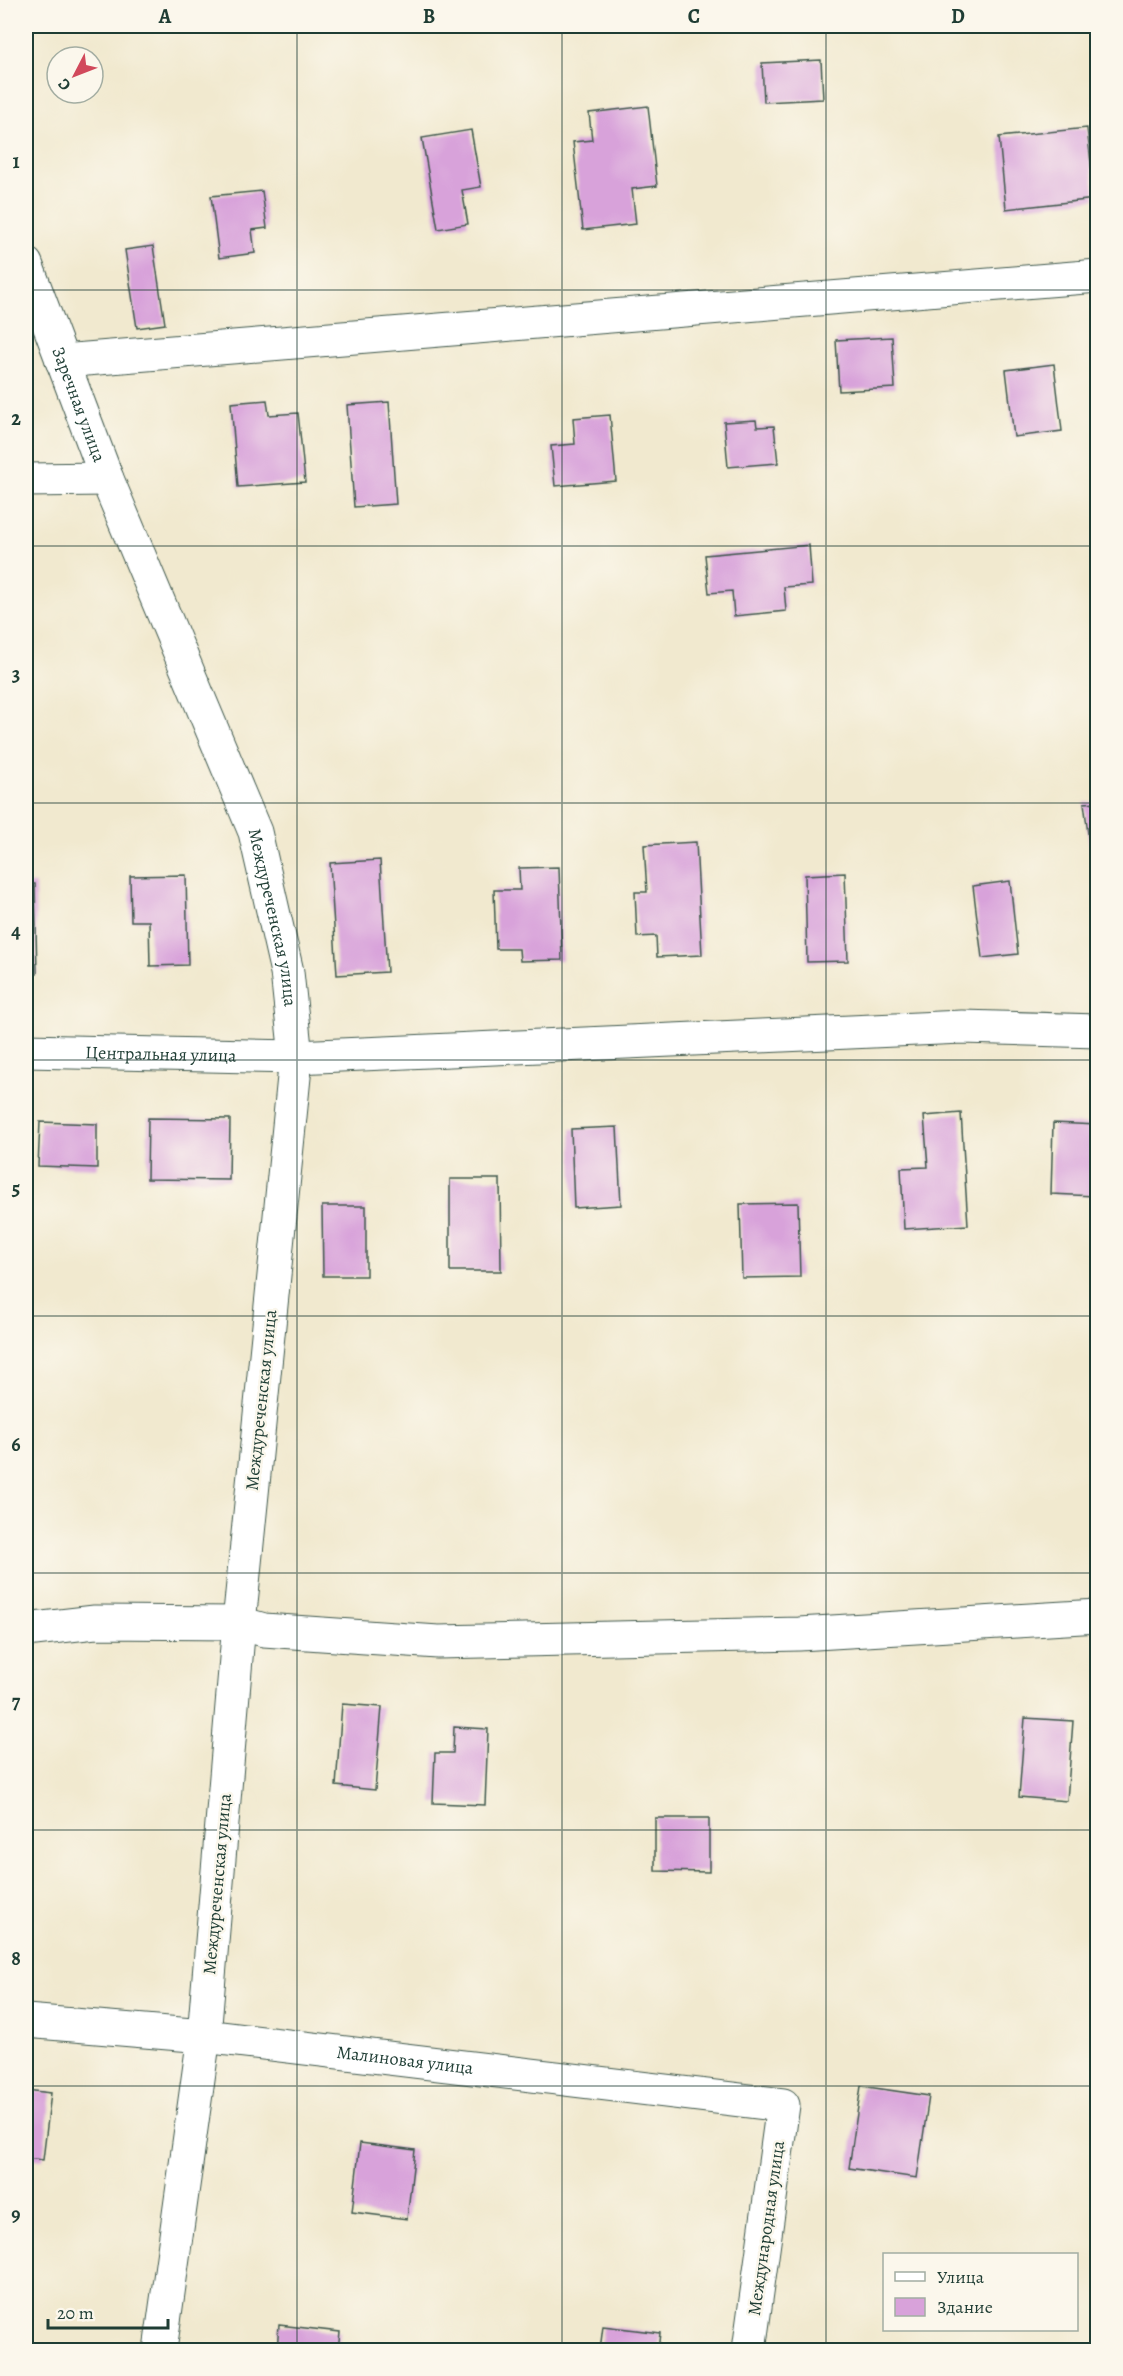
<svg xmlns="http://www.w3.org/2000/svg" width="1123" height="2376" font-family="Alegreya,serif">
<style>
.building{fill:#d8a2da}
.lines{fill:none;stroke-linecap:round;stroke-linejoin:round}
.minor-casing{stroke:#3e574b;stroke-width:35}
.minor{stroke:#fff;stroke-width:33}
.grid{fill:none;stroke:#1f3d34;stroke-width:1.5;stroke-opacity:0.55}
.labels{text-anchor:middle;stroke-width:5;stroke-linejoin:round;paint-order:stroke}
.street-label{font-size:18px;fill:#1f3d34;stroke:#fbf7ec}
.neatline{fill:none;stroke:#1f3d34;stroke-width:2}
.grid-label{font-size:20px;text-anchor:middle;font-weight:bold;fill:#1f3d34}
</style>
<rect width="100%" height="100%" fill="#fbf7ec"/>
<filter id="ink" filterUnits="userSpaceOnUse"><feTurbulence type="fractalNoise" baseFrequency=".0167" numOctaves="2"/><feDisplacementMap in="SourceGraphic" scale="12" xChannelSelector="R" yChannelSelector="G"/><feConvolveMatrix kernelMatrix="1 2 1 2 8 2 1 2 1" color-interpolation-filters="sRGB"/></filter>
<filter id="wash" filterUnits="userSpaceOnUse"><feTurbulence type="fractalNoise" baseFrequency=".008" numOctaves="4" result="noise"/><feDisplacementMap in="SourceGraphic" scale="24" xChannelSelector="R" yChannelSelector="G"/><feGaussianBlur stdDeviation="1.35" result="paint"/><feColorMatrix in="noise" values="0 0 0 0 0 0 0 0 0 0 0 0 0 0 0 0 0 1.4 0 .05"/><feComposite in="paint" operator="in"/></filter>
<g filter="url(#wash)">
<rect width="100%" height="100%" fill="#f1e9cf"/>
<g id="blocks">
<path class="building" d="M821,60L823,99L764,102L762,63Z
M648,106L657,186L632,189L636,224L583,230L573,142L592,140L589,113Z
M1087,128L1095,199L1006,209L999,137Z
M471,130L481,187L462,190L468,224L438,229L422,138Z
M262,191L267,228L252,230L255,253L219,258L211,196Z
M153,246L165,324L137,328L125,250Z
M892,337L895,388L839,391L836,340Z
M1054,364L1062,431L1014,437L1006,370Z
M267,400L269,415L298,413L305,482L238,487L231,403Z
M389,402L396,504L354,507L347,405Z
M610,415L616,481L555,486L551,446L575,444L573,418Z
M756,420L757,427L774,426L778,463L728,467L724,422Z
M809,545L812,585L784,587L786,611L734,616L732,591L709,593L705,555Z
M1098,802V871L1093,872L1084,803Z
M696,842L702,955L657,957L656,936L637,937L635,892H647L644,845Z
M380,860L387,972L337,975L330,863Z
M559,867L562,960L520,961L519,949H496L494,890H520L519,868Z
M845,873L848,961L807,962L805,875Z
M186,875L188,965L150,966L149,921H131L130,876Z
M1010,881L1018,954L982,958L973,886Z
M26,884H35L37,974L26,975Z
M961,1113L968,1225L904,1229L901,1168L928,1167L924,1116Z
M148,1118L230,1119L229,1180L147,1179Z
M40,1122L97,1124V1168L38,1166Z
M1053,1123L1098,1125L1095,1196L1051,1194Z
M617,1127L621,1205L574,1208L571,1129Z
M450,1179H500L501,1271H450Z
M798,1203L800,1277L742,1278L740,1204Z
M322,1206H366V1276H323Z
M342,1704L382,1707L375,1790L336,1786Z
M1025,1718L1073,1721L1067,1801L1019,1797Z
M454,1727L488,1729L485,1805L433,1803L435,1753H453Z
M655,1818H709V1872L655,1871Z
M861,2086L929,2096L917,2178L849,2168Z
M26,2090L51,2093L43,2160L26,2158Z
M360,2143L415,2150L407,2219L352,2212Z
M279,2325L340,2332L338,2350H277Z
M603,2326L660,2333L658,2350H600Z"/>
</g>
</g>
<g filter="url(#ink)">
<use href="#blocks" fill-opacity="0" stroke="#3e574b" stroke-width="1.5"/>
<g class="lines">
<g class="minor-casing">
<g id="minor">
<path id="s1" d="M26,264L107,479L255,832L287,972L296,1057L239,1623L204,2036L160,2350"/>
<path d="M62,361L1098,276"/>
<path d="M26,480L107,479"/>
<path id="s2" d="M26,1051L296,1057L962,1027L1098,1031"/>
<path d="M26,1630L95,1622L239,1623L264,1630L438,1642L799,1634L1098,1616"/>
<path id="s3" d="M26,2021L204,2036L783,2105L749,2350"/>
</g>
</g>
<use href="#minor" class="minor"/>
</g>
</g>
<path class="grid" d="M297,26V2350M562,26V2350M826,26V2350M26,290H1098M26,546H1098M26,803H1098M26,1060H1098M26,1316H1098M26,1573H1098M26,1830H1098M26,2086H1098"/>
<g class="labels">
<g class="street-label">
<text dy="6" stroke="none"><textPath href="#s1" startOffset="150">Заречная улица</textPath></text>
<text dy="6" stroke="none"><textPath href="#s1" startOffset="700">Междуреченская улица</textPath></text>
<text dy="6" stroke="none"><textPath href="#s2" startOffset="135">Центральная улица</textPath></text>
<text transform="translate(261 1400) rotate(-84)" y="6">Междуреченская улица</text>
<text transform="translate(217 1884) rotate(-85)" y="6">Междуреченская улица</text>
<text dy="6" stroke="none"><textPath href="#s3" startOffset="381">Малиновая улица</textPath></text>
<text transform="translate(766 2228) rotate(-82)" y="6">Международная улица</text>
</g>
</g>
<rect width="1123" height="2376" fill="none" stroke="#fbf7ec" stroke-width="66"/>
<rect x="883" y="2253" width="195" height="78" fill="#fbf7ec" stroke="#a3ada2" stroke-width="1.5"/>
<rect x="895" y="2272" width="30" height="9" fill="#ffffff" stroke="#a3ada2" stroke-width="1.5"/>
<text x="937" y="2283" font-size="18" fill="#1f3d34">Улица</text>
<rect x="895" y="2298" width="30" height="18" fill="#d8a2da" stroke="#a3ada2" stroke-width="1.5"/>
<text x="937" y="2313" font-size="18" fill="#1f3d34">Здание</text>
<g transform="translate(75 75) rotate(228)"><circle r="28" fill="#fbf7ec" stroke="#a3ada2" stroke-width="1.5"/>
<path d="M0-4.5L10 22L0 15L-10 22Z" fill="#d1495b"/>
<text y="-9" font-size="16" font-weight="bold" text-anchor="middle" fill="#1f3d34">С</text>
</g>
<path d="M48 2319v9h120v-9" fill="none" stroke="#1f3d34" stroke-width="3"/>
<text x="57" y="2319" font-size="18" fill="#1f3d34" stroke="#fbf7ec" stroke-width="4.5" paint-order="stroke">20 m</text>
<rect x="33" y="33" width="1057" height="2310" class="neatline"/>
<g class="grid-label">
<text x="165" y="23">A</text>
<text x="429" y="23">B</text>
<text x="694" y="23">C</text>
<text x="958" y="23">D</text>
<text x="16" y="168">1</text>
<text x="16" y="425">2</text>
<text x="16" y="681">3</text>
<text x="16" y="938">4</text>
<text x="16" y="1195">5</text>
<text x="16" y="1451">6</text>
<text x="16" y="1708">7</text>
<text x="16" y="1965">8</text>
<text x="16" y="2221">9</text>
</g>
</svg>
